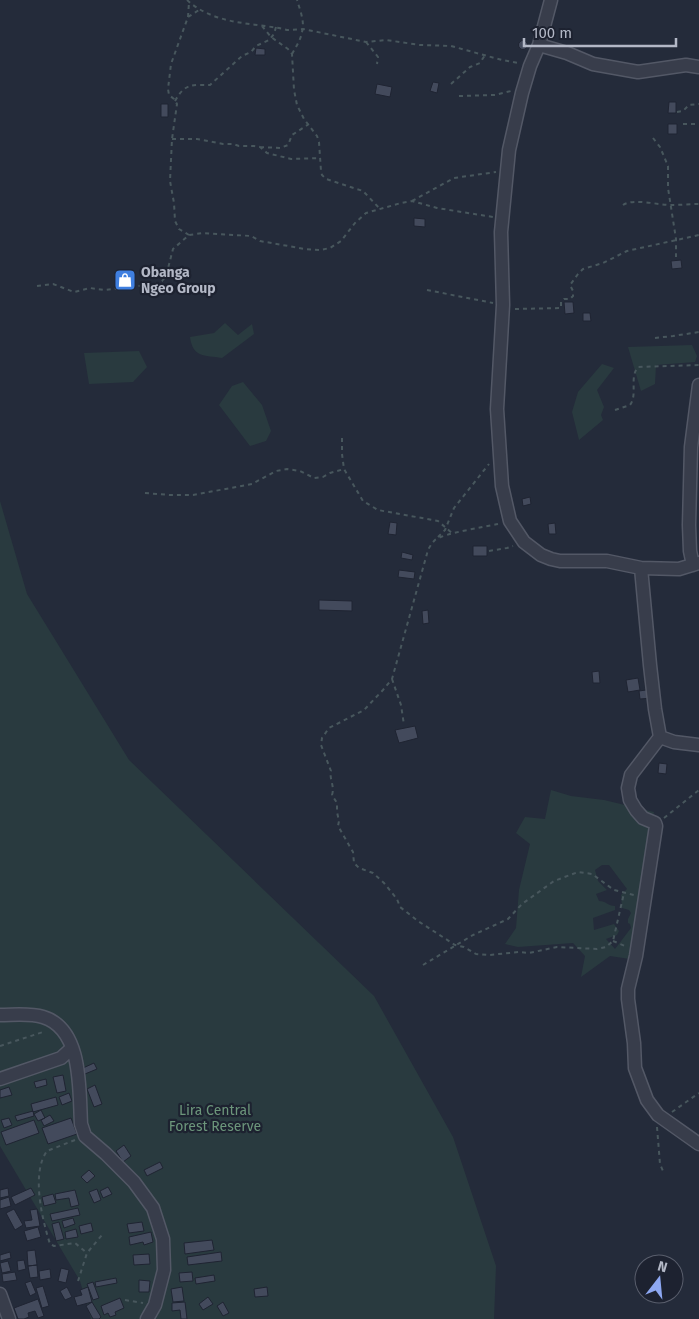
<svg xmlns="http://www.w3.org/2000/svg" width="699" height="1319" font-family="'Fira Sans',sans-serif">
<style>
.green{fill:#293a3f;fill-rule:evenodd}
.building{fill:#434a5c;stroke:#1f2432}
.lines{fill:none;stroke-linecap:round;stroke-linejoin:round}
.minor-casing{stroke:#535866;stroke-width:15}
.path{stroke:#48575d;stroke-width:2;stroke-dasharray:4 4;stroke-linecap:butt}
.minor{stroke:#383d4b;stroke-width:12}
.labels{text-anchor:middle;stroke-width:4.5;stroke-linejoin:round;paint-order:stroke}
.poi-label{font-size:14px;font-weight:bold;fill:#b3b8c6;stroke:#1d2230;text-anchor:start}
.park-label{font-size:14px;fill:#6c967b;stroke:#1d2230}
</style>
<rect width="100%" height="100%" fill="#242b3a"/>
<path class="green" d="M225,323L238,335L252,324L254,334L222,358C204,355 193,358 190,337L214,333Z
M692,345L697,356L695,362L656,365L655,384L641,391L628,347Z
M139,351L147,367L133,382L89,384L84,353Z
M602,364L614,368L597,390L604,407L601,415L603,420L579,440L572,412L578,392Z
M243,382L262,405L271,431L266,441L250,446L219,405L232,386Z
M0,501L27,594L129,760L374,996L453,1137L496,1266L494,1319H91L80,1281L0,1146Z
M551,790L571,796L604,800L654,812L630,959L610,956L581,977L585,956L573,943L518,947L505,944L516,928L519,890L530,844L516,833L525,817L545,819ZM602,865H609L627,889L621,895L622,908L629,910L631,913L628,919V923L630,924L631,928L615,949L606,939L617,935L619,931L614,924L594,930L593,918L615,910V906C608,906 606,901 599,901L596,894L607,890L598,881L595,870Z"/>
<path class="building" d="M518.5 45a4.5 4.5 0 1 1 9 0a4.5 4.5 0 1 1-9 0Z
M256,48L265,49V55H255Z
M433,82L439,83L437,93L430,91Z
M377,84L392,87L390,97L375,94Z
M669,102H676V113H668Z
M161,104H168V117H161Z
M668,124H677V134H668Z
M414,218L425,219V227L414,226Z
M681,260L682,268L672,269L671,261Z
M564,302H573L574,313L565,314Z
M583,313H590L591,321H583Z
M530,497L531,504L523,506L522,499Z
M390,522L397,523L396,535L388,534Z
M555,523L556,534H549L548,524Z
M473,546H487V556H473Z
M402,552L413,555L412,560L401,558Z
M399,570L415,572L414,579L398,577Z
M319,600L352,601V611L319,610Z
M428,610L429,623L423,624L422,611Z
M599,671L600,683H593L592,672Z
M638,678L640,690L628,692L626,680Z
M650,680L652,698L640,699L639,691L646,690L644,681Z
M415,726L418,738L399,743L395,730Z
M659,763L667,764L666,774L658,773Z
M94,1063L97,1069L85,1074L83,1068Z
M63,1075L66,1091L57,1093L53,1077Z
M46,1079L47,1085L36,1088L34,1082Z
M95,1085L102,1104L94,1107L87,1089Z
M9,1087L12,1095L0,1098V1090Z
M69,1093L72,1101L62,1105L59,1097Z
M56,1097L58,1105L33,1112L31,1104Z
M41,1110L45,1118L38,1121L34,1114Z
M33,1111L34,1116L17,1121L15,1116Z
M50,1115L54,1121L44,1126L41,1120Z
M9,1118L12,1125L4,1128L1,1120Z
M71,1118L77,1134L48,1144L42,1128Z
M34,1120L39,1133L6,1145L1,1132Z
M124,1145L131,1156L123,1162L116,1151Z
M160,1162L163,1168L147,1176L144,1170Z
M89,1170L95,1176L87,1183L81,1177Z
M108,1187L112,1194L103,1198L100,1191Z
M8,1188L9,1196L0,1198V1190Z
M31,1188L35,1195L15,1205L11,1197Z
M97,1189L101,1200L94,1203L89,1192Z
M75,1190L79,1205L71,1207L69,1198L56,1200L55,1194Z
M53,1194L56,1203L44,1206L42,1197Z
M9,1197L11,1206L0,1209V1200Z
M78,1208L80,1215L52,1221L50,1214Z
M14,1209L23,1225L15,1230L6,1213Z
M37,1209L40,1226L26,1228L24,1221L32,1220L30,1210Z
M73,1218L75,1224L64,1228L62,1221Z
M59,1222L64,1239L56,1241L52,1224Z
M142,1222L144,1231L129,1233L127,1224Z
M91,1223L93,1231L81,1234L79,1226Z
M38,1227L41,1237L27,1241L24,1231Z
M76,1229L78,1237L66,1239L65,1232Z
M151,1232L153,1242L144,1245L143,1242L130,1245L129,1237Z
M212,1240L214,1250L185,1254L184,1243Z
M35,1250L37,1265L28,1266L27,1251Z
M10,1252L11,1258L0,1261V1255Z
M221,1252L222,1261L188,1265L187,1257Z
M149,1254L150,1264L134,1265L133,1255Z
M24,1260L26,1269L18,1271L17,1261Z
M8,1261L11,1271L2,1273L0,1263Z
M37,1265L38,1277L30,1278L28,1266Z
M61,1268L69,1270L66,1283L58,1281Z
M50,1269L51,1278L40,1280L39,1271Z
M15,1272L17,1280L3,1282L2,1274Z
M192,1272L193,1281L180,1282L179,1273Z
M214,1275L215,1281L196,1284L195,1278Z
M116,1278L117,1283L96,1287L95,1282Z
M139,1280L150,1281L149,1292H139Z
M31,1281L36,1293L30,1296L25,1283Z
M93,1282L99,1298L93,1300L87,1284Z
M43,1286L49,1306L42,1308L36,1288Z
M67,1287L72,1297L65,1300L60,1291Z
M88,1287L92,1302L77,1306L74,1297L82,1295L80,1290Z
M182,1287L184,1301L173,1302L171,1289Z
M267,1287L268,1296L255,1297L254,1289Z
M208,1297L213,1304L203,1310L199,1304Z
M120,1298L124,1308L115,1312L116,1315L110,1317L108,1313L104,1315L101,1306Z
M38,1299L44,1316L38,1318L35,1311L28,1313L29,1317L24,1319H18L14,1308Z
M92,1302L101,1317L99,1319H93L86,1306Z
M185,1302L187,1319H181L180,1310L172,1311V1303Z
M223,1302L229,1313L223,1316L217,1306Z"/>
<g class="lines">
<g class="minor-casing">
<path id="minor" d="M551,0L539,45L530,66L522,93L509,150L501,232L503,305L497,409L502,486L510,521L524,542L541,555L551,559L560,561H607L641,568L679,569L699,563
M539,45L567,53L593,64L638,72L686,65L699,67
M693,565L690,551L689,525L691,447L699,385
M641,568L650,665L655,709L660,737L631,775L628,788L630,800L636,810L643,818L655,823L656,826L636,956L628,989V999L634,1043L635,1068L647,1100L658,1115L699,1144
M660,737L674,742L699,745
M0,1015C14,1015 30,1013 43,1017C83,1029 79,1090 81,1124L85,1136L106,1154L134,1182L153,1208L163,1239L164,1270L155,1305L147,1319
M0,1079L61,1058L72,1048
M0,1294L9,1319"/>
</g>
<path class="path" d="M187,0C212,23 247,23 279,28L287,30L303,29L366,42L386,40L420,45L451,46L502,60L518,63
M188,17L189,2
M262,26L271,37L288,49L292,54L294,90L297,105L304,119L317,136L319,142L321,171L322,175L326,179L363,191L381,210
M366,42L378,57L377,64
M292,54C296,47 301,39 302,32C305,22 300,10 297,0
M451,84L470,67L480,63L485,55
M459,96L495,95L511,91
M175,101C185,83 192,85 210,85L242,56L251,52L256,46L269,40L274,34L276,27
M677,112L683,111L689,105L699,104
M683,124H699
M653,138L660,147L668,166V188L676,239V257
M172,139H197L223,144H233L239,146H254L260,147L267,153L291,159L320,158
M260,147L280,148L288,145L292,135L309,124
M412,201L454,178L496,172
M623,205C633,198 658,205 671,205C680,205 690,204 699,204
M189,235L179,229L175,221L174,203L170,181L172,139L177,104L174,99L169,95L168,89L171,64L188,17L199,10
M37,286L53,284L74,292L90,288L104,290L155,284L162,281L166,276L173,249L189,235L203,233L251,236L260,241L305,249L320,250L330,248L341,241L355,223L366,213L401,203L412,201L437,208L493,217
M427,290L493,303
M515,309L561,308V302L564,299H570L573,296V291L570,285L578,274L583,269L603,263L627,251L699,235
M655,338L673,336L699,332
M615,410L630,405C638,394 629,378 638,367L699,365
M342,438V454L344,469L363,501L378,510L438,521L453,534
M145,493L170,495H193L252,484L276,471L287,469L300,471L314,478L323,477L330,473L344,469
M498,524C485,527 444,533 435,540C432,543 430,546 428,550L392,679L383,690L364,710L329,728L322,738L321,745L331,771C329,779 335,786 332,795L337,803V812L339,821L338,826L353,852L354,863L359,868L373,873L384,883L397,899L400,907L418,921L455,945L464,947L476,954L489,955L519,952L529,953L557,947L597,949L606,947L613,941L624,893
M438,537L445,530L454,508L489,464
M489,551L507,548L513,546
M392,679L401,705L404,725
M664,818L699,790
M613,941L625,946
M423,965L473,935L508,919L522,904L554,881L578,872L592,874L614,890L634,895
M0,1046L43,1032
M672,1112L699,1093
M657,1127L660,1164L663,1171
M75,1140L47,1151C31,1173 42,1219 50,1244L54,1246L75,1243L87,1253
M78,1281L87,1253L102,1235
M125,1300L143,1303"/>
<use href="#minor" class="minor"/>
</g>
<defs>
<g id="shop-square" transform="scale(1.125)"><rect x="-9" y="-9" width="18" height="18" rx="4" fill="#3f7fe0" stroke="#1d2230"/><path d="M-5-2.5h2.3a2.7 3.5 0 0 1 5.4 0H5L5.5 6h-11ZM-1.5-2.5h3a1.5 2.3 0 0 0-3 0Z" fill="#fff"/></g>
</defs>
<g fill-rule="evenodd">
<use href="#shop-square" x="125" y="280"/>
</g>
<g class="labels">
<g class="poi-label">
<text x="141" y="277">Obanga<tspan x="141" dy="16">Ngeo Group</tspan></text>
</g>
<g class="park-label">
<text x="215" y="1115">Lira Central<tspan x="215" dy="16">Forest Reserve</tspan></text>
</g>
</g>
<g transform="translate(659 1279) rotate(16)"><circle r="24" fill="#1d2230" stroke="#595e6c"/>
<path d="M0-4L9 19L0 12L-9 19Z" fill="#8da7f1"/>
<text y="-8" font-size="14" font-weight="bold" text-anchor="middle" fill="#b3b8c6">N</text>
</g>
<path d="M524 38v8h152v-8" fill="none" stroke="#b3b8c6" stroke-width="2.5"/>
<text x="532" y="38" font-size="15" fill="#b3b8c6" stroke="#1d2230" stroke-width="4" paint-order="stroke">100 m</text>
</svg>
